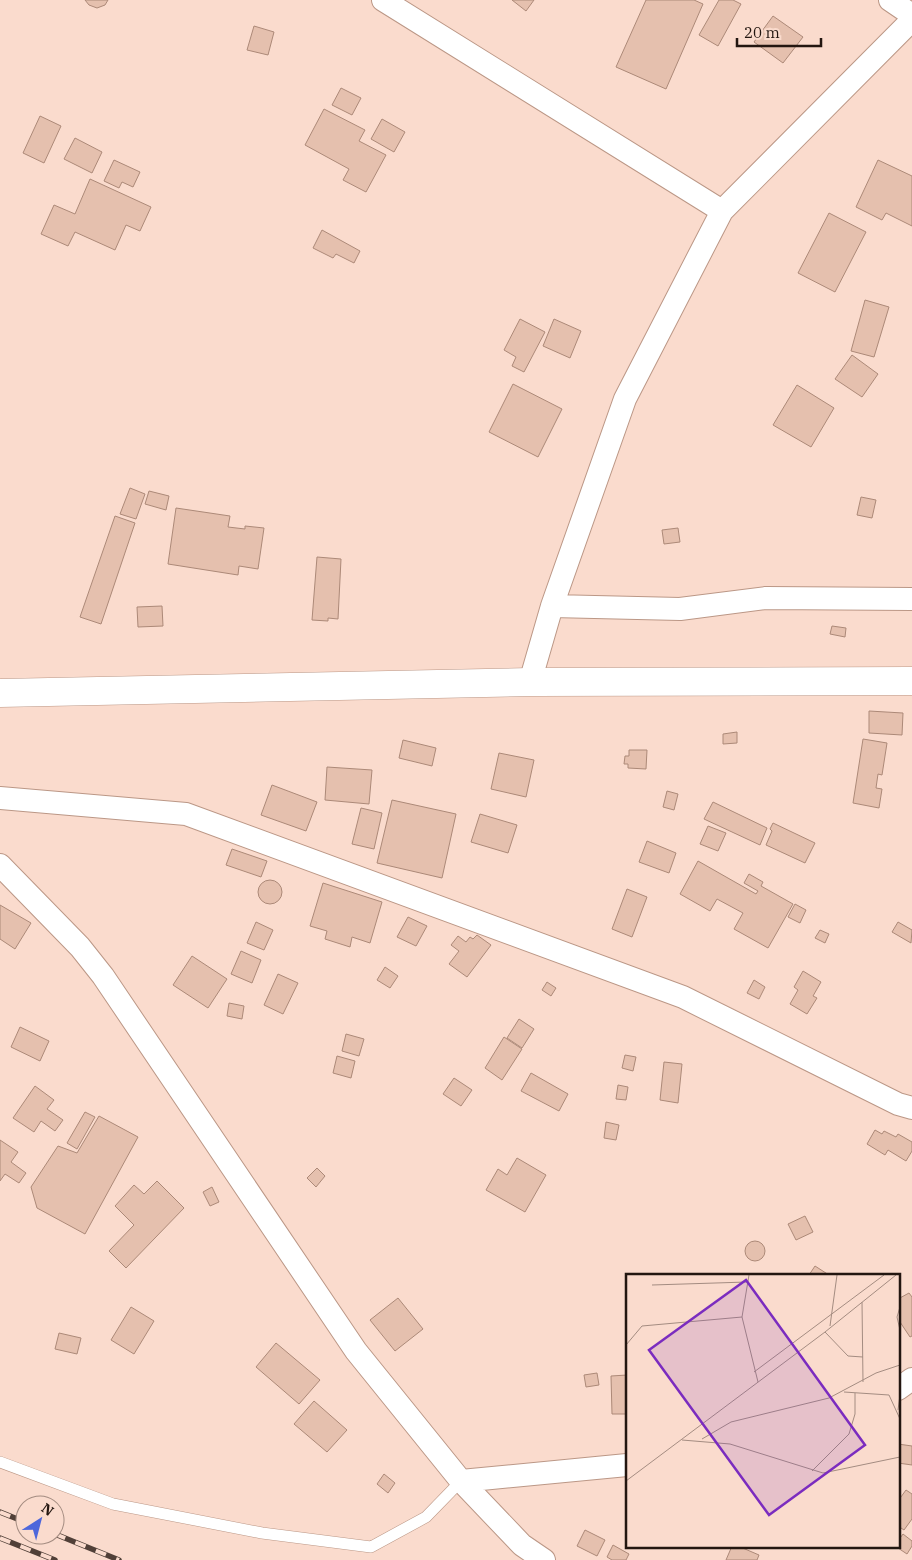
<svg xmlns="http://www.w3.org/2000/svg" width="912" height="1560" font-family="'IBM Plex Serif',serif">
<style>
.building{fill:#e5c0ae;stroke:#ac8978}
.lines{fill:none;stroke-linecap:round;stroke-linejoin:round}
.lane-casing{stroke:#bb9786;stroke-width:12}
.street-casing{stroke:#bb9786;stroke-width:24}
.secondary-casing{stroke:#bb9786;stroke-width:29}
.lane{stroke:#fff;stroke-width:11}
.street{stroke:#fff;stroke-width:22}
.secondary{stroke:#fff;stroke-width:28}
.rail-casing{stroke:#514038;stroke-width:5.5}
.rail{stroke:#fadbcd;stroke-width:4;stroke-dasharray:11;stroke-linecap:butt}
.inset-road{fill:none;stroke:#a48c81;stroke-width:1}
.view{fill:#7b2cbf;fill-opacity:0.15;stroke:#7b2cbf;stroke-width:2.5}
.inset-edge{fill:none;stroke:#231610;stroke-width:2.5}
</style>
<rect width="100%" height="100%" fill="#fadbcd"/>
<path class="building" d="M85,0H108L105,5L97,8L89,5Z
M512,0H534L526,11Z
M646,0H694L703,4L666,89L616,67Z
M719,0H733L741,4L718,46L699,35Z
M773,16L803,37L783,63L754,42Z
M254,26L274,32L268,55L247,50Z
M341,88L361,98L352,115L332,105Z
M324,109L365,130L359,141L386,155L366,192L343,180L349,169L305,145Z
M40,116L61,126L44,163L23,153Z
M382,119L405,132L394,152L371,139Z
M75,138L102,152L92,173L64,159Z
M114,160L140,172L133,187L122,182L119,188L104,181Z
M878,160L912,176V226L886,213L882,220L856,207Z
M90,179L151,207L140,231L126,225L115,250L75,232L68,246L41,234L54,205L75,214Z
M829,213L866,232L835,292L798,273Z
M322,230L360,251L354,263L336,254L333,258L313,248Z
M865,300L889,307L874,357L851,351Z
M520,319L545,332L524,372L512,366L516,357L504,350Z
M554,319L581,331L570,358L543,346Z
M852,355L878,374L862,397L835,379Z
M513,384L562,409L538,457L489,432Z
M797,385L834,408L811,447L773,425Z
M130,488L145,494L136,519L120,514Z
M149,491L169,496L166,510L145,504Z
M861,497L876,500L872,518L857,515Z
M176,508L230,516L228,527L245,529V526L264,528L258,569L239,566L238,575L168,564Z
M115,516L135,523L101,624L80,617Z
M678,528L680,542L664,544L662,530Z
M317,557L341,559L338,619L328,618V621L312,620Z
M162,606L163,626L138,627L137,607Z
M832,626L846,628L845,637L830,634Z
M869,711L903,713L902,735L869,733Z
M737,732V743L723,744V734Z
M863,739L887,743L882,775L878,774L876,788L882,789L879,808L853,803Z
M403,740L436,748L432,766L399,758Z
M629,750H647L646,769L628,768V764H624L625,756H629Z
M499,753L534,760L526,797L491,789Z
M327,767L372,770L369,804L325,800Z
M272,785L317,802L306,831L261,815Z
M667,791L678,794L674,810L663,807Z
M392,800L456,814L442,878L377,863Z
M713,802L767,828L760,845L704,819Z
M361,808L382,813L374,849L352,844Z
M480,814L517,825L508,853L471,842Z
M773,823L815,843L805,863L766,845L772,831L770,829Z
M708,826L726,833L718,851L700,844Z
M647,841L676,853L669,873L639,862Z
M232,849L267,861L261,877L226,865Z
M698,861L756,894L758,891L744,883L749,874L763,882L761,886L793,904L768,948L734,929L743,913L717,899L710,911L680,894Z
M258 892a12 12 0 1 1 24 0a12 12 0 1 1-24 0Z
M323,883L382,902L370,943L352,937L350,947L325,939L327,931L310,926Z
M627,889L647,897L632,937L612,929Z
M795,904L806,910L800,923L788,917Z
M0,905L31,923L15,949L0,939Z
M408,917L427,926L416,946L397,937Z
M256,922L273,930L264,950L247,943Z
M898,922L912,930L911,943L892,932Z
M820,930L829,934L825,943L815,938Z
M477,935L491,945L467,977L449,964L459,951L451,945L458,936L466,942L470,937L473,939Z
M241,951L261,960L252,983L231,974Z
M192,956L227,979L208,1008L173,985Z
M385,967L398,976L390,988L377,980Z
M803,971L821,982L813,996L817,998L807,1014L790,1004L798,990L794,987Z
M278,974L298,983L283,1014L264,1005Z
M754,980L765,987L759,999L747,993Z
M547,982L556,988L551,996L542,990Z
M229,1003L244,1006L242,1019L227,1016Z
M519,1019L534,1029L522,1048L507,1038Z
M20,1027L49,1041L40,1061L11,1047Z
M346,1034L364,1039L359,1056L342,1051Z
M504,1037L522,1049L502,1080L485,1068Z
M625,1055L636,1057L633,1071L622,1068Z
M337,1056L355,1061L351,1078L333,1073Z
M664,1062L682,1064L678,1103L660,1100Z
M531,1073L568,1094L559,1111L521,1091Z
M454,1078L472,1090L461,1106L443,1094Z
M618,1085L628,1087L626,1100L616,1099Z
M35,1086L54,1100L47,1109L63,1120L55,1131L41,1121L34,1132L13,1118Z
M85,1112L95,1117L77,1149L67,1143Z
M99,1116L138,1137L85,1234L37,1208L31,1187L58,1146L77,1153Z
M606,1122L619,1125L616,1140L604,1138Z
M875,1130L882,1134L884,1131L896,1137L898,1134L912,1142V1151L906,1161L888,1150L885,1155L867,1144Z
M0,1140L18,1152L11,1162L26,1173L19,1183L5,1174L0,1181Z
M517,1158L546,1175L525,1212L486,1190L498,1169L507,1175Z
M317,1168L325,1176L316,1187L307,1178Z
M157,1181L184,1208L126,1268L109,1251L134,1225L115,1206L134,1185L144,1194Z
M212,1187L219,1202L210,1206L203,1192Z
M805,1216L813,1232L796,1240L788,1224Z
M745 1251a10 10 0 1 1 20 0a10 10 0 1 1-20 0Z
M815,1266L829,1275H809Z
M909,1293L912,1297V1336L910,1337L898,1319V1299Z
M398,1298L423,1329L395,1351L370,1320Z
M131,1307L154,1321L134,1354L111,1340Z
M59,1333L81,1338L77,1354L55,1349Z
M276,1343L320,1380L299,1404L256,1367Z
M597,1373L599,1385L586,1387L584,1375Z
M627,1375V1414H612L611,1376Z
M314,1401L347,1430L327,1452L294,1424Z
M898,1444L912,1446V1465L898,1463Z
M384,1474L395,1483L388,1493L377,1484Z
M906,1490L912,1494V1519L904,1530L898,1526V1501Z
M585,1530L605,1540L597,1556L577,1546Z
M903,1534L912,1541V1546L907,1554L895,1546H898V1541Z
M613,1545L629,1554L626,1560H612L607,1557Z
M732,1546H738L759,1555L757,1560H726Z"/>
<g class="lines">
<g class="lane-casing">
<path id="lane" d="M0,1462L113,1504L262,1533L371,1547L426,1517L461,1481"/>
</g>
<g class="street-casing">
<path id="street" d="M383,0L722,211
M890,0L912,15
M552,606L680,609L766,598L912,599
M530,682L552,606L625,399L722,211L912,20
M0,798L186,814L683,997L898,1104L912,1108
M0,865L80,947L103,976L356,1351L461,1481L522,1545L544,1560
M898,1389L912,1379
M461,1481L627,1465"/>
</g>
<g class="secondary-casing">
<path id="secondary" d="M0,693L530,682L912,681"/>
</g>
<use href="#lane" class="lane"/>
<use href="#street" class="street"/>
<use href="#secondary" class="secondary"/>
<g class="rail-casing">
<path id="rail" d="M0,1512L25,1522
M55,1534L119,1560
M0,1538L55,1560"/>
</g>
<use href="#rail" class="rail"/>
</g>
<g transform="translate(626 1274)">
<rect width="274" height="274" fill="#fadbcd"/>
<path class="inset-road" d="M123,1L116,43L132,108M26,11L121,8M236,28L237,108M274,33L271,43L274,56M204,52L211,1M199,58L222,82L237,83M0,71L16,52L116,43M128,98L258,1M218,118L263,121L274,145M272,136L274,121M76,165L105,148L203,124L250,99L274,91M56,166L104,170L197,199L274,183M186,197L223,160L229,140V119M0,207L199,58L270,1"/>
<path class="view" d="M120,6L239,171L143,241L23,76Z"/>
<rect width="274" height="274" class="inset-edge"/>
</g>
<g transform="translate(40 1520) rotate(36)"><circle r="24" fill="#fadbcd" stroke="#a48c81"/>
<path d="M0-4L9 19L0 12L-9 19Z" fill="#4e67db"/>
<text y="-8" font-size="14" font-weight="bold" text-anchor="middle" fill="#231610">N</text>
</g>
<path d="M737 38v8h84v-8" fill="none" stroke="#231610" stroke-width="2.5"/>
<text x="744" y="38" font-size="15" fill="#231610" stroke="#fadbcd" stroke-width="4" paint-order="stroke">20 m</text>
</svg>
